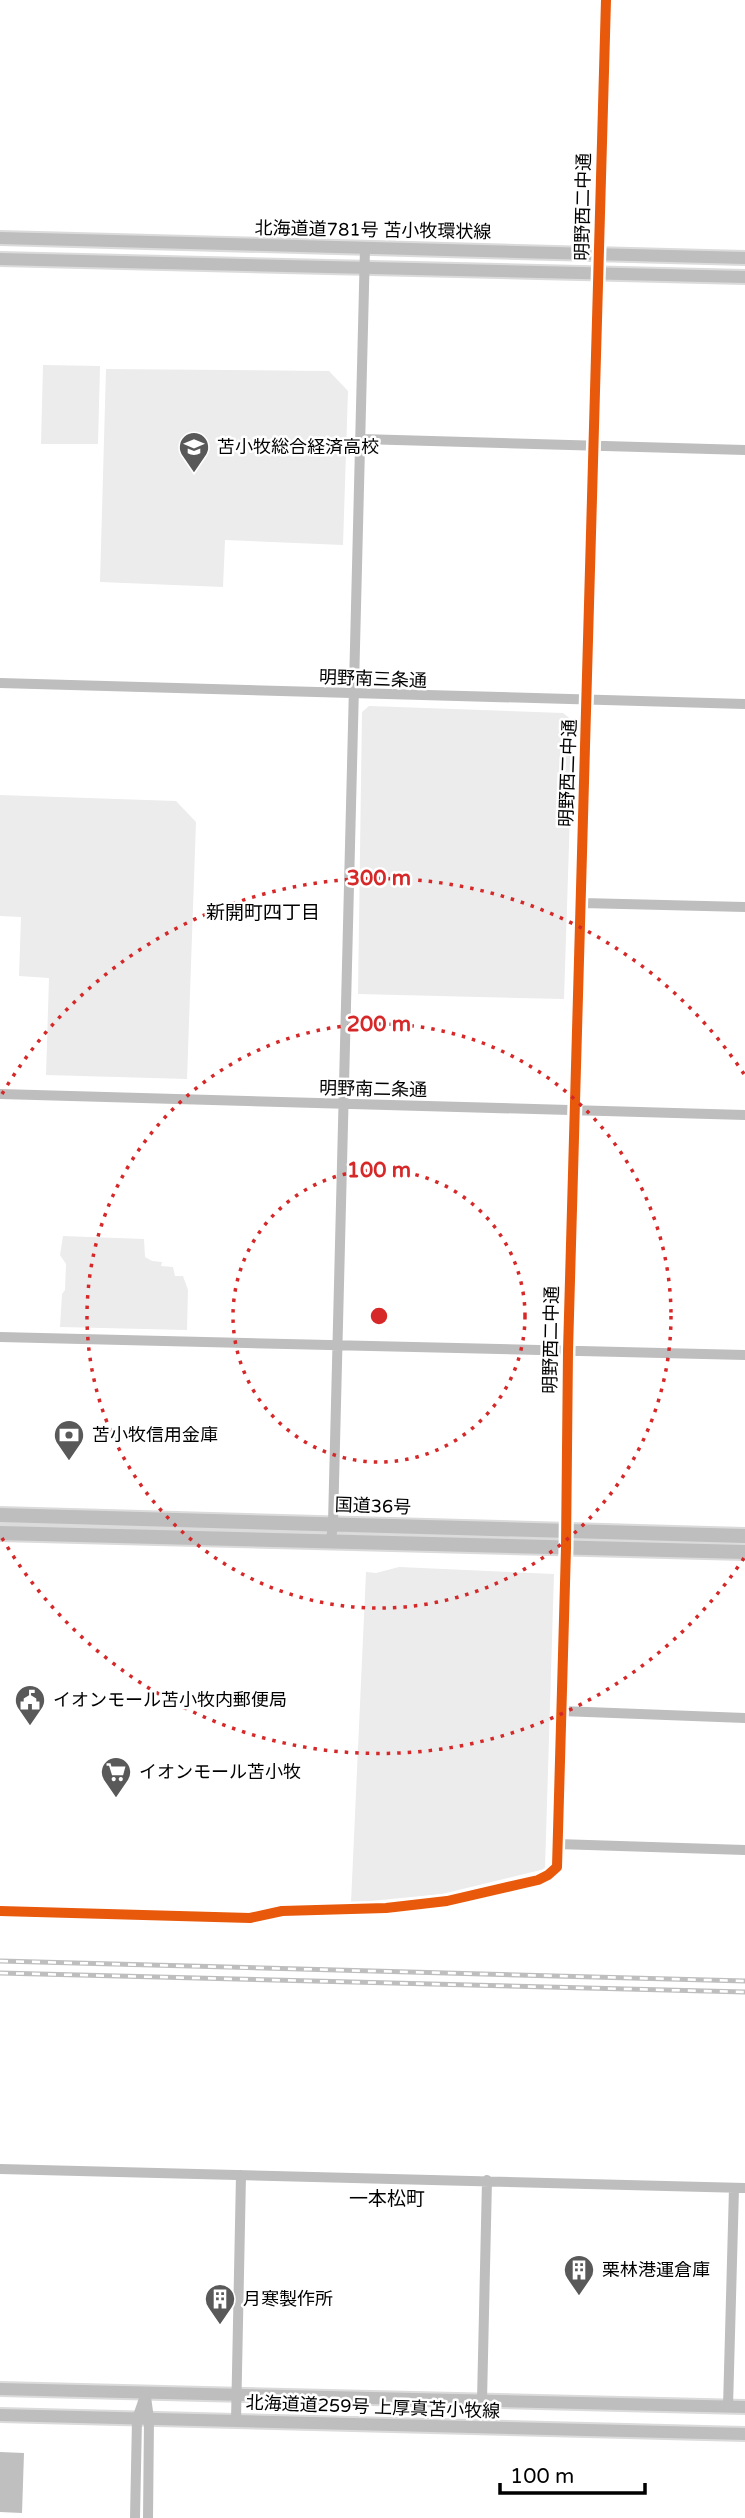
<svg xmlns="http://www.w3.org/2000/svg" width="745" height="2518" font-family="'Varela Round','Noto Sans JP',sans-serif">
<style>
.green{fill:#ececec}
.water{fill:#bfbfbf}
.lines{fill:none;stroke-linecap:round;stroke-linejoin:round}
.major-casing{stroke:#dbdbdb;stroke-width:16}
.highway-casing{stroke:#dbdbdb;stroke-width:18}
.minor{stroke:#bebebe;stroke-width:10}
.major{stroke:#bebebe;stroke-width:12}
.highway{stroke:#bebebe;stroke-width:14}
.rail-casing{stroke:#bebebe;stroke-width:5}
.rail{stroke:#fff;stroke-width:2.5;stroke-dasharray:8;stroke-linecap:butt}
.cycleway-casing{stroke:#fff;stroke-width:15}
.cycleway{stroke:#e8590c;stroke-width:10}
.ring{fill:none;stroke:#d62828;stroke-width:3.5;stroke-dasharray:3.5 7}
.labels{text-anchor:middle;stroke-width:5;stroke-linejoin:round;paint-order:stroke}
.street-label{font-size:18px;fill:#000;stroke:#fff}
.poi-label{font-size:18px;fill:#000;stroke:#fff;text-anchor:start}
.neighbourhood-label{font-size:19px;fill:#000;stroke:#fff}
.centre{fill:#d62828;stroke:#fff;stroke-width:3.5}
.ring-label{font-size:21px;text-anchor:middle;font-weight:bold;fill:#d62828;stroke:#fff;stroke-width:5;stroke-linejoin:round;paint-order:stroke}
</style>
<rect width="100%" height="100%" fill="#fff"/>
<path class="green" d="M43,365L100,366L98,444H41Z
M106,369L329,371L348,391L343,545L225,540L223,587L100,582Z
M369,706L563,713L573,721L564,999L358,994L362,712Z
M0,795L176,801L196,822L187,1079L46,1075L49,978L19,976L21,917L0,916Z
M63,1236L144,1239L145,1257L152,1261L162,1262L161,1266L173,1267L175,1276H183L188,1290L187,1330L60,1327L62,1294L65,1290L66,1264L60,1255Z
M399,1567L554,1574L545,1869L442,1894L351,1903L366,1572L376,1573Z"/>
<path class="water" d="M0,2452L24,2453L22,2513L0,2512Z"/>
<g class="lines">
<g class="major-casing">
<path id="major" d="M0,238L745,258
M0,259L745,277
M0,2389L745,2407
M0,2415L745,2434"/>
</g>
<g class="highway-casing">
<path id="highway" d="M0,1515L745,1536
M0,1533L745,1552"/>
</g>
<path class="minor" d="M361,439L745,450
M0,683L745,704
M582,903L745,907
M0,1094L745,1115
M0,1337L745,1355
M331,1541L333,1523L365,248
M561,1711L745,1718
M557,1844L745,1850
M0,1911L250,1918L282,1911L386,1908L447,1901L538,1880L548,1875L557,1867L566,1548L568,1351L606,0
M0,2169L745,2188
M146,2397L149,2419L148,2518
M482,2401L487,2180
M728,2407L734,2188
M236,2421L241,2175
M135,2518L137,2419L146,2393"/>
<use href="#major" class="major"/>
<use href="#highway" class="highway"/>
<g class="rail-casing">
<path id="rail" d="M0,1961L745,1981
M0,1973L745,1992"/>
</g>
<use href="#rail" class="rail"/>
<g class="cycleway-casing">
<path id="cycleway" d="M0,1911L250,1918L282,1911L386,1908L447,1901L538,1880L548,1875L557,1867L566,1548L568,1351L606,0"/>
</g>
<use href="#cycleway" class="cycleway"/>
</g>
<g class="ring">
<circle cx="379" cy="1316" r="146"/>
<circle cx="379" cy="1316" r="292"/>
<path d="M744 1558A438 438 0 0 1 2 1538M2 1094A438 438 0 0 1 744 1074"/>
</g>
<defs>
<g id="school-pin" transform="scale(1.575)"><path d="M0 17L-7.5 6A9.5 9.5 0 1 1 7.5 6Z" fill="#595959" stroke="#fff"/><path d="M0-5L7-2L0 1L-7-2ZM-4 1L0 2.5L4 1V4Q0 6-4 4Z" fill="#fff"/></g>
<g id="bank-pin" transform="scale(1.575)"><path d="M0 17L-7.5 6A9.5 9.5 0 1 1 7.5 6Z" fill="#595959" stroke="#fff"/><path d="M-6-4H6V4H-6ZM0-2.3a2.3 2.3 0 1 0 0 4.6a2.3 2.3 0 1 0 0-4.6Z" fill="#fff"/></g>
<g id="civic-pin" transform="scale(1.575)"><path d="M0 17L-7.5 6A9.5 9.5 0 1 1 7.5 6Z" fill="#595959" stroke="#fff"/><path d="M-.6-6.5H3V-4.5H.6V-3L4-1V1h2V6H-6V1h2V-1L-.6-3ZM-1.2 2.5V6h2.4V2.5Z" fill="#fff"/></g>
<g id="supermarket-pin" transform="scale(1.575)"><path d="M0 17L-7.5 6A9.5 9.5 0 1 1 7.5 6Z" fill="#595959" stroke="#fff"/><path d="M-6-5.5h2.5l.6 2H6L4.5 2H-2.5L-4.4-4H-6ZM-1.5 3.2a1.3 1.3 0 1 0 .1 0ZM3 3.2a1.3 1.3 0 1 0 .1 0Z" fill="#fff"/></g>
<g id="building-pin" transform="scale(1.575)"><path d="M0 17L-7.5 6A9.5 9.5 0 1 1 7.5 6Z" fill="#595959" stroke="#fff"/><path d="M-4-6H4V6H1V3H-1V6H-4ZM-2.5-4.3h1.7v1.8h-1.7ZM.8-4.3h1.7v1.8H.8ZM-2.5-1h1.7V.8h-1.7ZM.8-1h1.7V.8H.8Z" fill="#fff"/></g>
</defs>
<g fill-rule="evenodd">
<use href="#school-pin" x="194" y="447"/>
<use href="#bank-pin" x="69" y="1435"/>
<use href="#civic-pin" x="30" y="1700"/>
<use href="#supermarket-pin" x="116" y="1772"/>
<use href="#building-pin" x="579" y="2270"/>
<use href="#building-pin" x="220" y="2299"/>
</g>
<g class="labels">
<g class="street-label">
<text transform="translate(583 207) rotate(-89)" y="6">明野西二中通</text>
<text transform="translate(373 230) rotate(1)" y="6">北海道道781号 苫小牧環状線</text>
<text transform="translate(373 679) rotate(2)" y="6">明野南三条通</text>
<text transform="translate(568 773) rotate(-88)" y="6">明野西二中通</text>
<text transform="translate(373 1089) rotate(1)" y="6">明野南二条通</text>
<text transform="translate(551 1340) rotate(-89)" y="6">明野西二中通</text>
<text transform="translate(373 1506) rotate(2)" y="6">国道36号</text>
<text transform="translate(373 2407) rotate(2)" y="6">北海道道259号 上厚真苫小牧線</text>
</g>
<g class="poi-label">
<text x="217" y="453">苫小牧総合経済高校</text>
<text x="92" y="1441">苫小牧信用金庫</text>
<text x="53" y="1706">イオンモール苫小牧内郵便局</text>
<text x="139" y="1778">イオンモール苫小牧</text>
<text x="602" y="2276">栗林港運倉庫</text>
<text x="243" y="2305">月寒製作所</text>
</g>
<g class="neighbourhood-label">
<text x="263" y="919">新開町四丁目</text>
<text x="387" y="2205">一本松町</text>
</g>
</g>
<circle cx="379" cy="1316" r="10" class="centre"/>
<g class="ring-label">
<text x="379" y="885">300 m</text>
<text x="379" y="1031">200 m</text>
<text x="379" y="1177">100 m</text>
</g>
<path d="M500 2483v10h145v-10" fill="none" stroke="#000000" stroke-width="3.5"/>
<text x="510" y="2483" font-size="21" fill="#000000" stroke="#ffffff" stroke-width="5" paint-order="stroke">100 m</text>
</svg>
